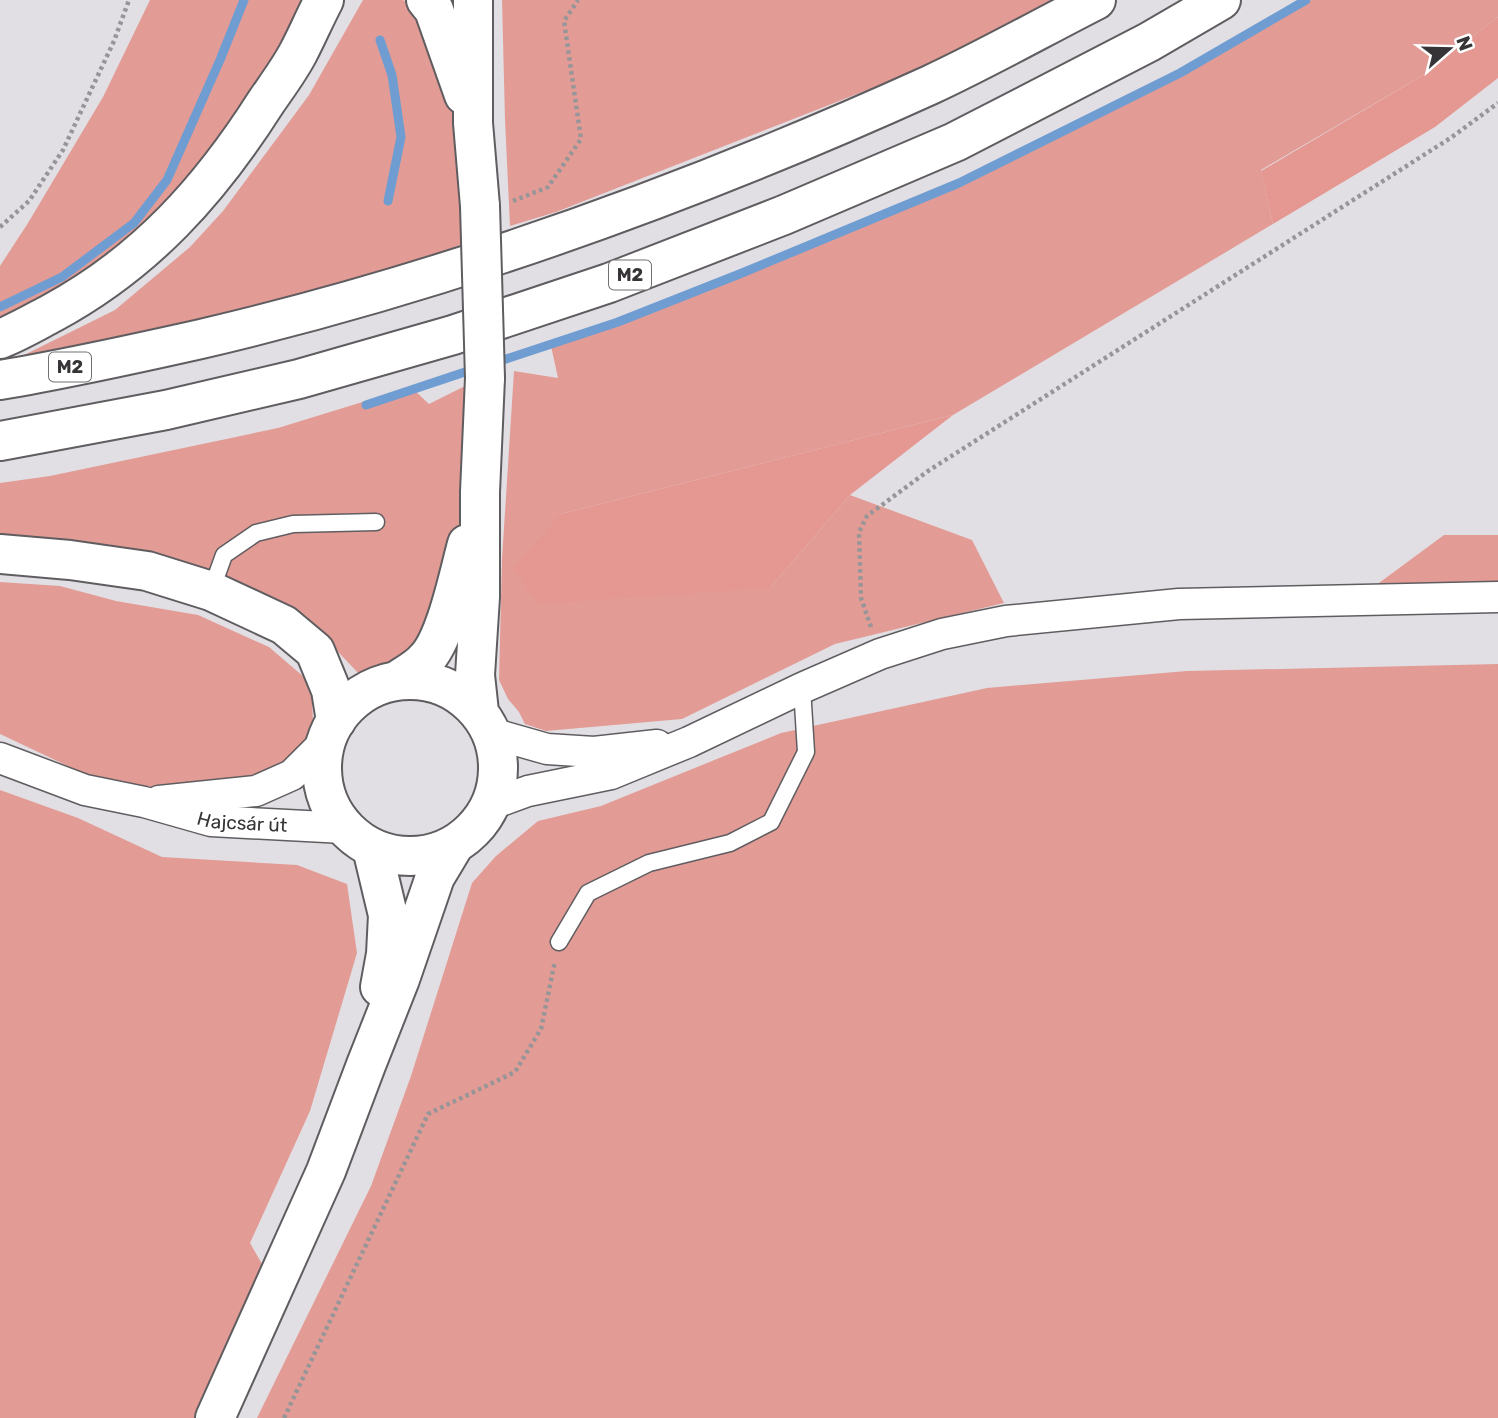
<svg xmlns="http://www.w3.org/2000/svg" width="1498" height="1418" font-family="Rubik,sans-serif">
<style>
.green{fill:#e29c95}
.forest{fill:#e59891}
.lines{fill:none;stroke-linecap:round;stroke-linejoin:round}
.stream{stroke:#6f9dd2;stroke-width:9}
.lane-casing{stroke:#605d61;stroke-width:19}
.street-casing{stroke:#605d61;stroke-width:33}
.secondary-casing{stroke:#605d61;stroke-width:42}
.highway-casing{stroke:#605d61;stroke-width:42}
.path{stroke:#979598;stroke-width:4.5;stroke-dasharray:3.5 3.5;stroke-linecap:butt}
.lane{stroke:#fff;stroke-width:16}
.street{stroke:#fff;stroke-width:30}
.secondary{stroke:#fff;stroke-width:38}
.highway{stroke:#fff;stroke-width:38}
.secondary-bridge-casing{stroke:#605d61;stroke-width:42;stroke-linecap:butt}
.secondary-bridge{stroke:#fff;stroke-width:38}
.labels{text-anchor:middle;stroke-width:7;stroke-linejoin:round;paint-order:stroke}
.shield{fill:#fff;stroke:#727172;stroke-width:2}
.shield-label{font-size:18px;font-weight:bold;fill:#363436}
.street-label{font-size:19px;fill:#363436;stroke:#fff}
</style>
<rect width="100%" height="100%" fill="#e2dfe4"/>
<path class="green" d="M150,0H311L305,17L157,228L0,325V266L28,223L103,97Z
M363,0H402L414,3L457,115L465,243L386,273L138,340L6,364L115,310L190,247L223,211L309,95Z
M502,0H1056L903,76L556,212L510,226L505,120Z
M1311,0H1498V17L1420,77L1261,170L1273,224L953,415L561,514L770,588L850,495L972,540L1004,603L835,644L682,719L546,731L525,724L519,712L508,699L499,680L502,559L514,371L558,378L551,346L621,325L963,184L1183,74Z
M467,385L464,494L448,597L421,661L375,678L361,676L323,636L0,541V483L50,476L278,428L411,387L429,404Z
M1444,535H1498V591L1364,594Z
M0,582L60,586L116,601L198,615L269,647L304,677L312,699L313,722L303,749L283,767L258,779L158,788L91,777L0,734Z
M1498,664V1418H257L371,1186L411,1076L472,883L496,856L538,821L601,806L781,733L987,688L1187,671Z
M0,790L78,818L162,857L297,865L347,884L357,953L310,1111L250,1243L266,1271L196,1418H0Z"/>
<path class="forest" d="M1498,17V78L1435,127L1273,224L1261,171L1420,77Z
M953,415L850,495L770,588L538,604L513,568L561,514Z"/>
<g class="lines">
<path class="stream" d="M380,40L392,75L401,137L388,201
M0,307L62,277L134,223L167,180L220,60L244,0
M494,363L618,322L742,273L959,183L1180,73L1306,0
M366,405L474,369"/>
<g class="lane-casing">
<path id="lane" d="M211,591L224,555L256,533L293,524L376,522
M559,942L588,893L649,863L730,843L771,822L806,752L802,688"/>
</g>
<g class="street-casing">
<g id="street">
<path d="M491,733L547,749L594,752L657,745"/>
<path id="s1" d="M0,758L85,790L144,802L211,821L344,828"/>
<path d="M159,801L256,791L292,775L325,742"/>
<path d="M492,804L528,791L611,774L689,742L802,688L880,654L942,634L1006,621L1179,604L1498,597"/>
</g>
</g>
<g class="secondary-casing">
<path id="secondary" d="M426,0L434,10L464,95
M473,0V123L480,206
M322 768a88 88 0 1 1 176 0a88 88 0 1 1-176 0Z
M398,680C407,674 418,668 425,660C446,640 459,573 467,544
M479,712L475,675L480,597V492L485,378
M372,848L388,915L386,954L380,987
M215,1418L326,1171L366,1065L400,979L435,877L453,847"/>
</g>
<g class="highway-casing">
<path id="highway" d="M0,339C18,332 35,322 52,313C146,262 210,190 266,102C277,86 289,70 298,53C307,36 315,17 324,0
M0,380C67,369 134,354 201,339C453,280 694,192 930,85C986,59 1041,28 1096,0
M0,441L166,410L299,379L453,335L609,283L784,215L955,142L1149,42L1221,0
M0,554L70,560L147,571L211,591L284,625L315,651L331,690L336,721"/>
</g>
<path class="path" d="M513,201L548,187L581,139L564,21L578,0
M0,227L29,201L63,150L114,41L129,0
M871,627L861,598L859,532L867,516L928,471L1452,137L1498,103
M284,1418L428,1114L515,1072L541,1029L555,961"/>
<use href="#lane" class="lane"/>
<use href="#street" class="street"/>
<use href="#secondary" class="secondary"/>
<use href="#highway" class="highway"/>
<g class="secondary-bridge-casing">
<path id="secondary-bridge" d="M480,206L485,378"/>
</g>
<use href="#secondary-bridge" class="secondary-bridge"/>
</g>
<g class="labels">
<g class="shield">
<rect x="609" y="260.5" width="42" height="29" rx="5"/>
<rect x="49" y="352.5" width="42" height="29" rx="5"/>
</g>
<g class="shield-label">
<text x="630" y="281">M2</text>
<text x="70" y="373">M2</text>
</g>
<g class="street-label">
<text dy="7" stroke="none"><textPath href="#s1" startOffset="252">Hajcsár út</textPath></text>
</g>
</g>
<g transform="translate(1449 49) rotate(70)" stroke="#ffffff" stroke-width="5" paint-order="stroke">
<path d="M0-5L12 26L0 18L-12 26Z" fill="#363436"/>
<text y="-10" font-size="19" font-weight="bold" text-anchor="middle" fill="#363436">N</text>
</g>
</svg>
